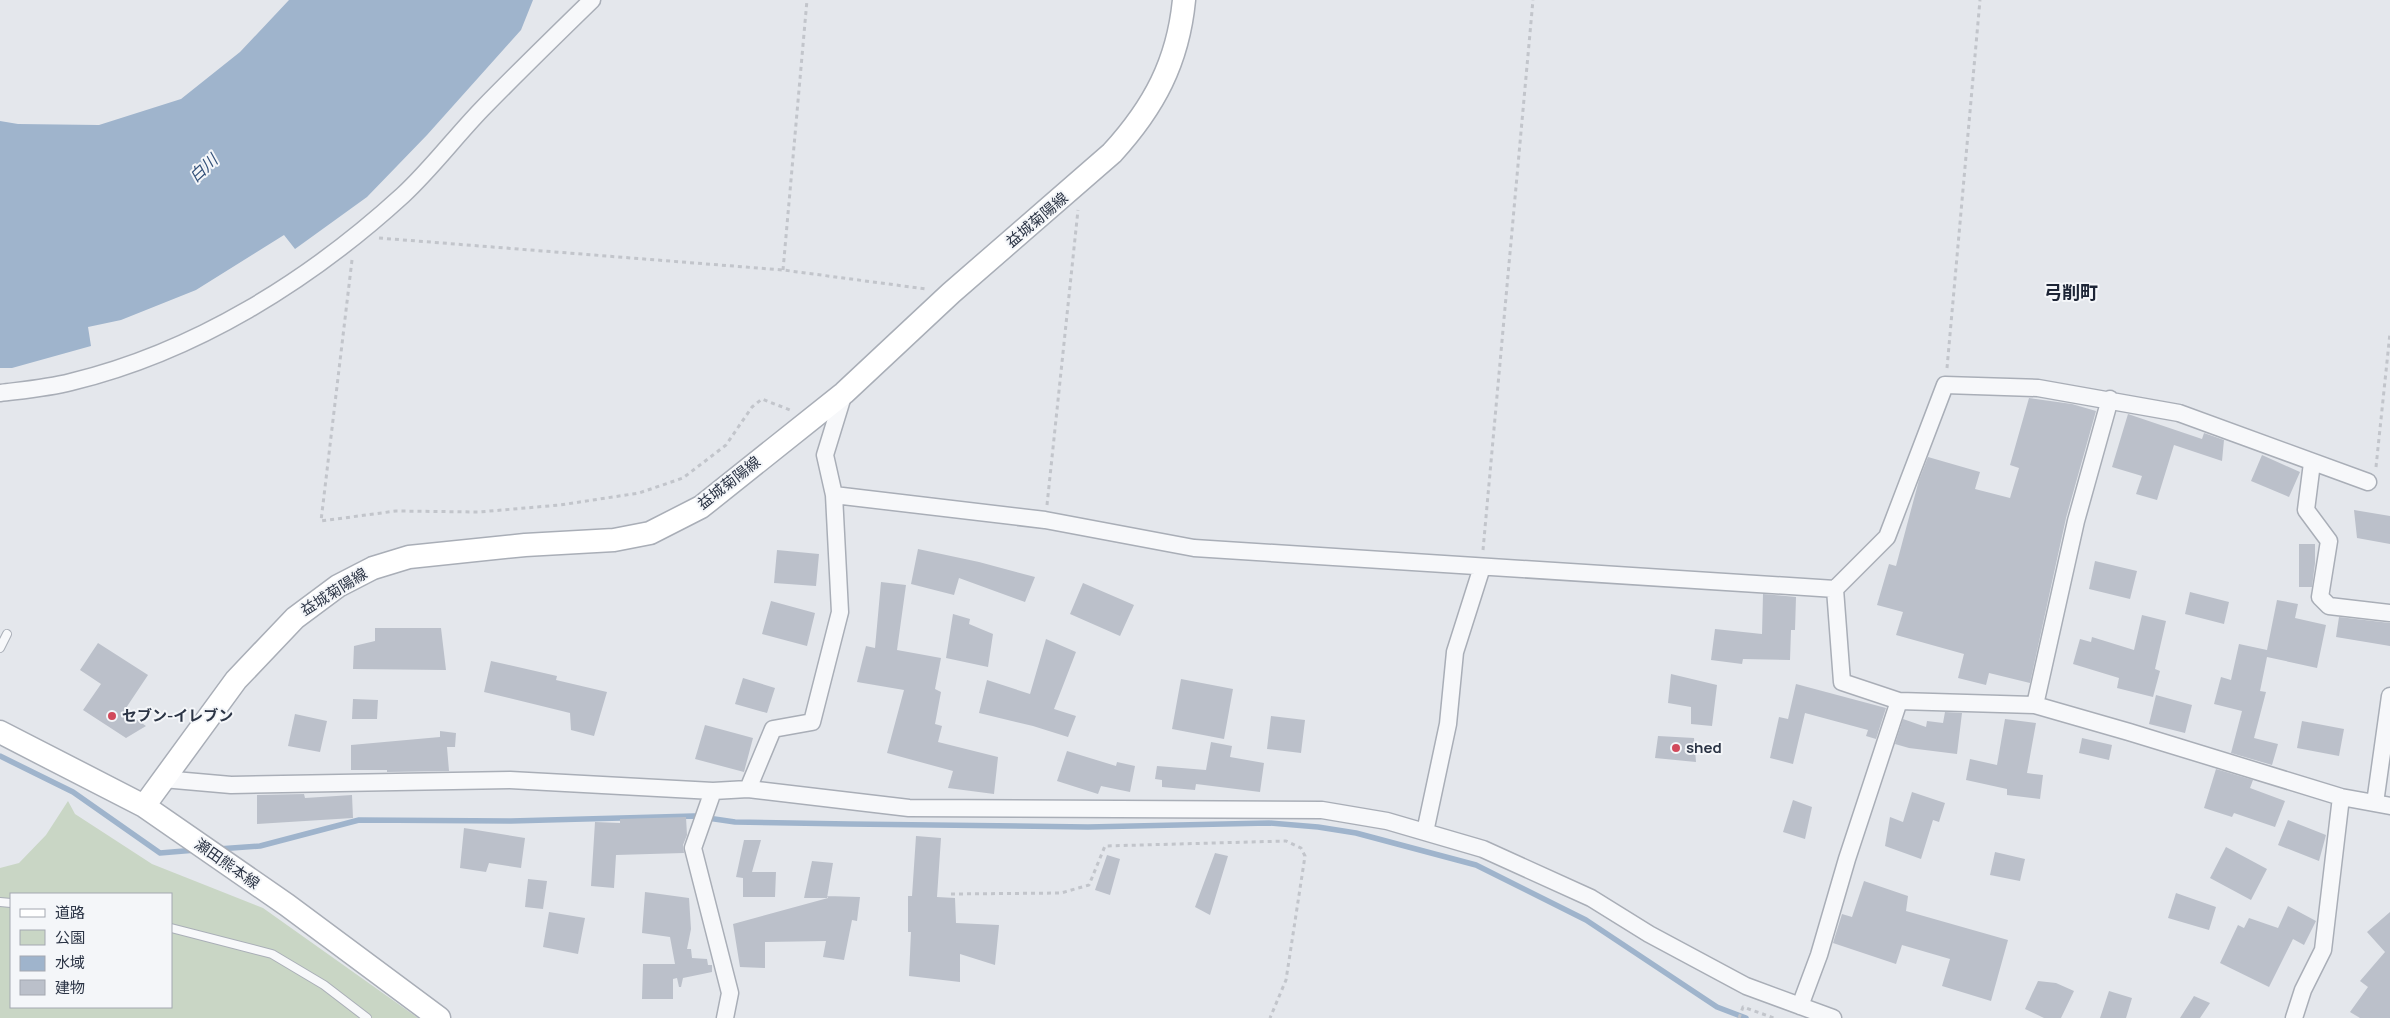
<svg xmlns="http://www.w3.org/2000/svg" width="2390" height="1018" font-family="Manrope,'Noto Sans JP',sans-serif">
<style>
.green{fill:#c9d6c5;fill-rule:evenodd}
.water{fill:#9fb4cc}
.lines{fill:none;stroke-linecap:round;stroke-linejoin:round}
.stream{stroke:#9fb4cc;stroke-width:5.5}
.building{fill:#bbc0ca}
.service-casing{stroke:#a9aeb7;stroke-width:10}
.minor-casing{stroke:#a9aeb7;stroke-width:19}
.secondary-casing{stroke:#a9aeb7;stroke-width:25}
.path{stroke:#c2c5cb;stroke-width:3;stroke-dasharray:4 4;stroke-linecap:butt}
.service{stroke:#f7f8fa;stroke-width:8}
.minor{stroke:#f7f8fa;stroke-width:16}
.secondary{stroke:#fff;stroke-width:22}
.poi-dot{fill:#d1495b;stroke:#f4f6f9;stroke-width:2}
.labels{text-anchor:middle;stroke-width:4;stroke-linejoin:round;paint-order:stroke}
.street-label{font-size:15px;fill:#2b3445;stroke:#f4f6f9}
.poi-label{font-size:15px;font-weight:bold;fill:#2b3445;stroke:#f4f6f9;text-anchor:start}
.water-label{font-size:16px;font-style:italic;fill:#34527a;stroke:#f4f6f9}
.quarter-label{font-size:18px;font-weight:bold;fill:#1d2536;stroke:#f4f6f9}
</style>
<rect width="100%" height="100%" fill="#e4e7ec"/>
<path class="green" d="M68,801L75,814L152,864L263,908L418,1018H0V868L19,863L46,835ZM11,894H171V1007H11Z"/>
<path class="water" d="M289,0H533L521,30L427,135L367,197L295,249L284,235L196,290L121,320L88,327L91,346L12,368H0V121L18,124L99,125L181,99L240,52Z"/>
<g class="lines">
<path class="stream" d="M0,756L73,792L160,853L196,850
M218,849L260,846L359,820L511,821L694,816L735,822L849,824L1088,827L1269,823L1318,827L1356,833L1476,865L1586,920L1717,1007L1746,1018"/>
</g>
<path class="building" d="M2029,398L2072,404L2096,411L2066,518L2030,683L1989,673L1986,685L1958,678L1964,654L1896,635L1903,612L1877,605L1889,564L1896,566L1919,480L1928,457L1980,472L1975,489L2010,498L2019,468L2010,465Z
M2128,414L2202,439L2204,433L2224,440L2222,461L2174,445L2157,500L2136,494L2142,476L2112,467Z
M2262,455L2300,472L2289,497L2251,481Z
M2354,510L2390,516V544L2357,538Z
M2299,544H2315V563L2312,587H2299Z
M918,549L979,562L1035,577L1025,602L959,578L954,595L911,584Z
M777,550L819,554L816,586L774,583Z
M2095,561L2137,571L2130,599L2089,589Z
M881,582L906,585L897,650L941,658L935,689L941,692L935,724L942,726L938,742L998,757L994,794L948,788L953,771L887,753L904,690L857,682L866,646L875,648Z
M1083,583L1134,605L1120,636L1070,614Z
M2190,592L2229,602L2224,624L2185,614Z
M1763,594L1796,597L1795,630H1791L1790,660L1743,659L1742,664L1711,660L1715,629L1762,634Z
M2277,600L2298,604L2295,618L2326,625L2317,668L2267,657L2260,691L2266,692L2254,738L2278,744L2272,765L2231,753L2242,711L2214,704L2221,677L2231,680L2239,644L2267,650Z
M771,601L815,613L807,646L762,634Z
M953,614L970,619L969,624L993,634L988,667L946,658Z
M2142,615L2166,621L2155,669L2160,671L2153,697L2117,688L2119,678L2073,664L2080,639L2091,642L2092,637L2134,650Z
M2339,617L2390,623V646L2336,637Z
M375,628H441L446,670L353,669L354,646L375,641Z
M1046,639L1076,652L1054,709L1076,716L1068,737L1033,726L979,713L987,680L1030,694Z
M98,643L148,675L124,711L146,726L126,738L83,710L101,684L80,670Z
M491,661L557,676L556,680L607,692L594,736L571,730L570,713L484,692Z
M1671,674L1717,685L1712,726L1691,724V707L1668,703Z
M743,678L775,688L767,713L735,704Z
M1181,679L1233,689L1224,739L1172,729Z
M1796,684L1886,708L1876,739L1866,736L1868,730L1805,713L1793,764L1770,758L1779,717L1788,719Z
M2156,695L2192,705L2185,733L2149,724Z
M353,699L378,700L377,719H352Z
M1945,712L1962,713L1957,754L1909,748L1895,744L1903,719L1926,727L1927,721L1943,723Z
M295,714L327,721L320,752L288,746Z
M1271,716L1305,720L1301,753L1267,749Z
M2005,719L2036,723L2027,773L2043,775L2040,799L2007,795V789L1966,780L1970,759L1997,765Z
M2302,721L2344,729L2339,756L2297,748Z
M705,725L753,738L744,772L695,759Z
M440,731L456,733L455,747H447L449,771L387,772V770H351V745L440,737Z
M1658,736L1694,738L1696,762L1655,758Z
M2082,738L2112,745L2109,760L2079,753Z
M1211,742L1232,746L1230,757L1264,763L1260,792L1196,784L1195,790L1162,787V780L1155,779L1157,766L1206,770Z
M1067,751L1116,766L1117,762L1135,766L1130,792L1101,786L1098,794L1057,781Z
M2216,769L2253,780L2250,788L2285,801L2275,827L2234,813L2232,817L2204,808Z
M1912,792L1945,803L1939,822L1933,820L1921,859L1885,846L1890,817L1903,822Z
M304,794L305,798L352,795L353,818L257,824V795Z
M1793,800L1812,807L1805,839L1783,832Z
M686,817L687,835L683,845L684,853L616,855L614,888L591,886L595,822L620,823V819Z
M2288,820L2326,835L2319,861L2278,845Z
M464,828L525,838L521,868L489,863L486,872L460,868Z
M916,836L941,838L937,897L955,898L956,923L999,925L995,965L960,954V982L909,976L911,932H908V896H912Z
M744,840H761L752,872H776L775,897H743V878L736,877Z
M2226,847L2267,869L2251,900L2210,878Z
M1995,852L2025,859L2020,881L1990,875Z
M1215,853L1228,856L1210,915L1195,907Z
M1107,855L1120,859L1110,895L1095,890Z
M812,861L833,863L827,898H804Z
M528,879L547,881L543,909L525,907Z
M1864,881L1908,896L1906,911L2008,940L1991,1001L1942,986L1950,959L1902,945L1896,964L1833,943L1842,914L1852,917Z
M645,892L689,898L691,929L687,949H691L692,958L707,959L708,965H712V972L683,978L681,987H679L677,978L673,979V999H642L643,964H675L670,937L642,933Z
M2176,893L2216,907L2209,930L2168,918Z
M827,896L860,897L857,921L852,920L844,960L823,957L826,941L765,942V968L740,967L733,924L828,898Z
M2288,906L2316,921L2304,945L2293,939L2269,987L2220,963L2238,925L2244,928L2249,918L2278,928Z
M549,912L585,918L578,954L543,947Z
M2390,912V1018H2360L2350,1012L2368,987L2360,981L2385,952L2367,932Z
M2038,981L2056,983L2074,991L2061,1018H2044L2025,1009Z
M2109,991L2132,998L2126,1018H2100Z
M2194,996L2210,1003L2200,1018H2180Z"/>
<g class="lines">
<g class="service-casing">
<path id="service" d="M0,648L7,634
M0,902L11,903
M171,928L272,954L324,985L367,1018"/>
</g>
<g class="minor-casing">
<path id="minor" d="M0,393C24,390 48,388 71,382C195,352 309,281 403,195C431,169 455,137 482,109C518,72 555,36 592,0
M2110,399L2076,521L2035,705L2129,732L2341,797L2390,806
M2312,463L2306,510L2329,541L2320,597L2329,606L2390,613
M834,495L1045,520L1194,548L1835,589L1887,537L1945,385L2038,388L2179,413L2368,482
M1835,589L1842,682L1899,701L2035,705
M163,779L231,785L510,780L713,791L748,789L909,808L1322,810L1387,821L1483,849L1591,898L1649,934L1746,986L1833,1018
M748,789L773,729L812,722L840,612L834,495L825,455L844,393
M713,791L693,848L730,993L725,1018
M2375,803L2390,696
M1425,832L1448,724L1455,652L1482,567
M1800,1006L1819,955L1847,859L1899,701
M2294,1018L2303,990L2323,950L2341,797"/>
</g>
<g class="secondary-casing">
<path id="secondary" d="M0,732L144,806L287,905L439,1018
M144,806L236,680L295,618L338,586L373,568L409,557L525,545L614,540L650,533L701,507L844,393L951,293L1112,153C1154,107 1178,62 1184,0"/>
</g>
<path class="path" d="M379,238L783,270L926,289
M352,260L321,521L396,511L479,512L560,505L639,493L683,478L713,455L726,445L752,407L762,399L790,410
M783,270L807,0
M1947,368L1980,0
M2376,467L2390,333
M1047,505L1078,210
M1483,550L1533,0
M951,894L1061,893L1089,885L1105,846L1286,841L1301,848L1305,856L1286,980L1270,1018
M1739,1018L1743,1007L1774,1018"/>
<use href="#service" class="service"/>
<use href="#minor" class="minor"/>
<use href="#secondary" class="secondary"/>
</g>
<g class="poi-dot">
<circle cx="112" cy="716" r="5"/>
<circle cx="1676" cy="748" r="5"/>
</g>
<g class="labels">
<g class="street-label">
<text transform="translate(1037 220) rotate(-40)" y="5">益城菊陽線</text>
<text transform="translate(729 483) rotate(-38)" y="5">益城菊陽線</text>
<text transform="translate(334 592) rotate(-32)" y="5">益城菊陽線</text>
<text transform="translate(227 864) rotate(35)" y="5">瀬田熊本線</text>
</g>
<g class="poi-label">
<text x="122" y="721">セブン-イレブン</text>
<text x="1686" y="753">shed</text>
</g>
<g class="water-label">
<text transform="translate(203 168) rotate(-43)" y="6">白川</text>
</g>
<g class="quarter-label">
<text x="2071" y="299">弓削町</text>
</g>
</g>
<rect x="10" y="893" width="162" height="115" fill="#f4f6f9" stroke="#a4a8b1"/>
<rect x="20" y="909" width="25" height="8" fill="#ffffff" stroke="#a4a8b1"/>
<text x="55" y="918" font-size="15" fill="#2b3445">道路</text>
<rect x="20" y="930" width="25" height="15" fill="#c9d6c5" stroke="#a4a8b1"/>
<text x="55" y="943" font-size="15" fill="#2b3445">公園</text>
<rect x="20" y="956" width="25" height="15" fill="#9fb4cc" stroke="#a4a8b1"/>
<text x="55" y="968" font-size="15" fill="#2b3445">水域</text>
<rect x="20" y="980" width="25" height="15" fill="#bbc0ca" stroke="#a4a8b1"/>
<text x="55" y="993" font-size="15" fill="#2b3445">建物</text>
</svg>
